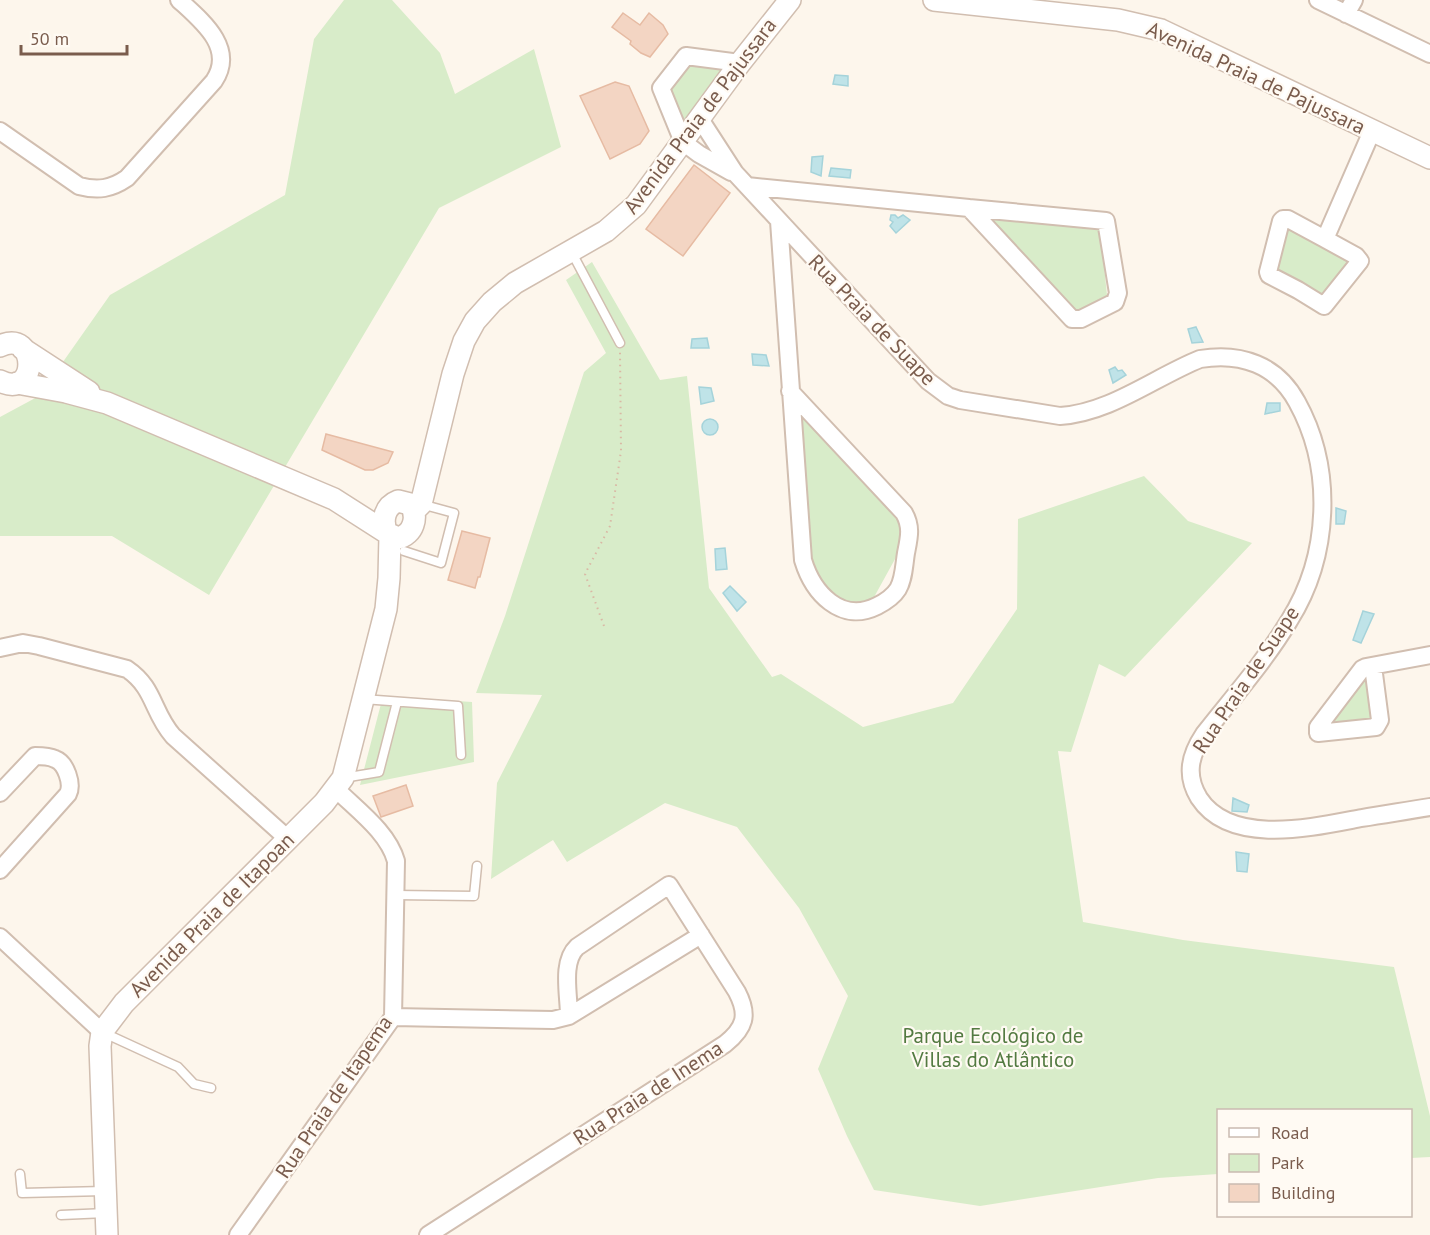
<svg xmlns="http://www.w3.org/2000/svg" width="1430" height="1235" font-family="'PT Sans',sans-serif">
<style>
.green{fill:#d8ecc9}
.water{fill:#bfe3e8;stroke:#a5d3da;stroke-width:1.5}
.building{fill:#f3d5c3;stroke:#e6bba3;stroke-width:1.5}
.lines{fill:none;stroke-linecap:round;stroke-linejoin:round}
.service-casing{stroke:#d1beb0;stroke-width:11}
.minor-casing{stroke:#d1beb0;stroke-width:20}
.tertiary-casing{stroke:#d1beb0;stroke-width:24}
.path{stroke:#d9b8a5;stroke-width:2;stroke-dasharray:1.5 4.5;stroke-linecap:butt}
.service{stroke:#fff;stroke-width:8}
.minor{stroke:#fff;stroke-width:16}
.tertiary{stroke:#fff;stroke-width:21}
.labels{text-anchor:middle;stroke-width:4.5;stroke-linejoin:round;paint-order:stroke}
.street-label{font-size:21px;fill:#7a5c4d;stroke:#fffaf3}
.park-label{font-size:21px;fill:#537a41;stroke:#fffaf3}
</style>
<rect width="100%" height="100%" fill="#fdf6ec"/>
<path class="green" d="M344,0H392L440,53L455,94L534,49L561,147L439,208L209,595L112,536H0V417L39,396L110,295L285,195L314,39Z
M686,63L723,67L684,123L668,87Z
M984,215L1100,227L1107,295L1076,312Z
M1286,225L1351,258L1321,298L1274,270Z
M592,262L660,380L687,376L709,588L772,677L781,674L863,727L953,703L1017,609L1018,519L1144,476L1188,521L1252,543L1125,677L1099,664L1071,752L1058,751L1083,922L1183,940L1394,967L1430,1116V1157L1411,1158L1410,1110H1218V1174L1158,1178L980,1206L874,1190L847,1136L818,1069L848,996L799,908L737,827L665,803L567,862L553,840L491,879L497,783L542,695L476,693L505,616L584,372L606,353L566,280Z
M795,404L901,520L900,550L873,599L854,608L836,603L816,578L808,557Z
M1365,673L1372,721L1323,728Z
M383,696L472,702L474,762L360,785Z"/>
<path class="water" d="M835,75L848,76V86L833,84Z
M823,156L821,176L811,172L812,157Z
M831,168L851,170L850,178L829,176Z
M891,215H895L898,218L903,215L910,220L896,233L890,226L893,222L890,220Z
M1196,327L1203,342L1192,343L1188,329Z
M707,338L709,348H691L692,339Z
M752,354L766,355L769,366L753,365Z
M1115,367L1118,371L1122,370L1126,375L1113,383L1109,370Z
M699,387L711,388L714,401L701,404Z
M1267,403H1280V411L1265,414Z
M702 427a8 8 0 1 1 16 0a8 8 0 1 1-16 0Z
M1336,508L1346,511L1344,524H1336Z
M725,548L727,569L716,570L715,549Z
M730,586L746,602L737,611L723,593Z
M1363,611L1374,614L1361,643L1353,640Z
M1233,798L1249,805L1247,812L1232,811Z
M1236,852L1249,854L1247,872L1237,871Z"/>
<path class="building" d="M623,13L640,25L649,13L663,25L668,34L650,57L641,53L630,44L631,41L612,27Z
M615,82L629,86L649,131L640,144L610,159L580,96Z
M694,165L730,193L683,256L646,229Z
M326,434L393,452L388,463L373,470H365L322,450Z
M462,531L490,538L480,577H478L475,588L448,580Z
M406,785L413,806L381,817L373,796Z"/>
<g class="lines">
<g class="service-casing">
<path id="service" d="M571,251L620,343
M404,551L441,563L454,513L421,504
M363,699L458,706L461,755
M343,778L379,772L397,702
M395,895L474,896L477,866
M102,1032L178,1067L194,1084L211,1088
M20,1174L22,1193L104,1191
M61,1215L106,1213"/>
</g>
<g class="minor-casing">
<path id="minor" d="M1318,0L1430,54
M1346,14L1354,0
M700,119L735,173L928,381L948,396L960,400L1060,416C1110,413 1155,377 1200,359C1241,352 1277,365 1297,402C1334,469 1330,556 1289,621C1265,661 1233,697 1204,734C1190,755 1185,775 1199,798C1231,847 1314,827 1362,818C1385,814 1407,811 1430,807
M0,131L79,186C98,191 111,189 127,178L214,81C236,48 202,21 179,0
M731,172L699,154L683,142L661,88L686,56L740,63
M747,186L969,208L1072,319H1081L1115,302L1118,293L1106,221L969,208
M779,221L803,560C813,593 841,624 877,606C885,602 893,597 898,589C904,579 904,565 906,553C909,538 912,527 904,513L790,391
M1325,239L1356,256L1360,261L1324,306L1298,290L1269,275L1268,272L1281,221L1283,219H1288L1325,239L1372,131
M0,648L23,643L39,646L127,669C155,688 152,712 173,736L288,839
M1373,666L1380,720L1376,727L1318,733V727L1362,669L1366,667L1430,655
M0,793L35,756C41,756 49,756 55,759C66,763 73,784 68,794L0,870
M0,937L102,1032
M393,1017L553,1020L569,1016L701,935
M238,1235L393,1017L396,861C388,832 357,810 336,789
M428,1235L725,1044C745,1028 749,1015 737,992L669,885L577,947C561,962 569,995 569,1016"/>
</g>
<g class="tertiary-casing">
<path id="tertiary" d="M934,0L1118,20L1161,30L1430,158
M0,346C38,328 39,400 0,381
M23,349L89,392
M17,383L66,392L107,403L334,499L387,533
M398,501L410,504C419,517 413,535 398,538L387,533C381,520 385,506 398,501Z
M414,511L421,504L453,374L464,341L475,321L492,302L515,283L606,231L636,205L740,63L790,0
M107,1235L100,1046L102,1032L124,1003L324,803L343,778L386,609L389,578L390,535"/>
</g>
<path class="path" d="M604,626L585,574L610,526L621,451L620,352"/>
<use href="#service" class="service"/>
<use href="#minor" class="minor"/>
<use href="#tertiary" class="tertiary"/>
</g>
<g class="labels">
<g class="street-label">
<text transform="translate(1256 78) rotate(25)" y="7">Avenida Praia de Pajussara</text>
<text transform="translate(700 116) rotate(-53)" y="7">Avenida Praia de Pajussara</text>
<text transform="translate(872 320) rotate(46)" y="7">Rua Praia de Suape</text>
<text transform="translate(1246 680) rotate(-56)" y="7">Rua Praia de Suape</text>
<text transform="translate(212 915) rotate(-45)" y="7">Avenida Praia de Itapoan</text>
<text transform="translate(648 1093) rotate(-33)" y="7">Rua Praia de Inema</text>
<text transform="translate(334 1097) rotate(-56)" y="7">Rua Praia de Itapema</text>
</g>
<g class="park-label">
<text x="993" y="1043">Parque Ecológico de<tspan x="993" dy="24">Villas do Atlântico</tspan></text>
</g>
</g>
<rect x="1217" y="1109" width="195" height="108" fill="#fffaf3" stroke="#cabbb1" stroke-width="1.5"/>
<rect x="1229" y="1128" width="30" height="9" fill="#ffffff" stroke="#cabbb1" stroke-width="1.5"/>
<text x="1271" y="1139" font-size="18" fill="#7a5c4d">Road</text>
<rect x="1229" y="1154" width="30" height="18" fill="#d8ecc9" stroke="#cabbb1" stroke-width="1.5"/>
<text x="1271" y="1169" font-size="18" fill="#7a5c4d">Park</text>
<rect x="1229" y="1184" width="30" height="18" fill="#f3d5c3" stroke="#cabbb1" stroke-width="1.5"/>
<text x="1271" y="1199" font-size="18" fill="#7a5c4d">Building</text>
<path d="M21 45v9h106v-9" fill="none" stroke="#7a5c4d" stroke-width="3"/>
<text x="30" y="45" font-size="18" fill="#7a5c4d" stroke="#fffaf3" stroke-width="4.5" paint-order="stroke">50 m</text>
</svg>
